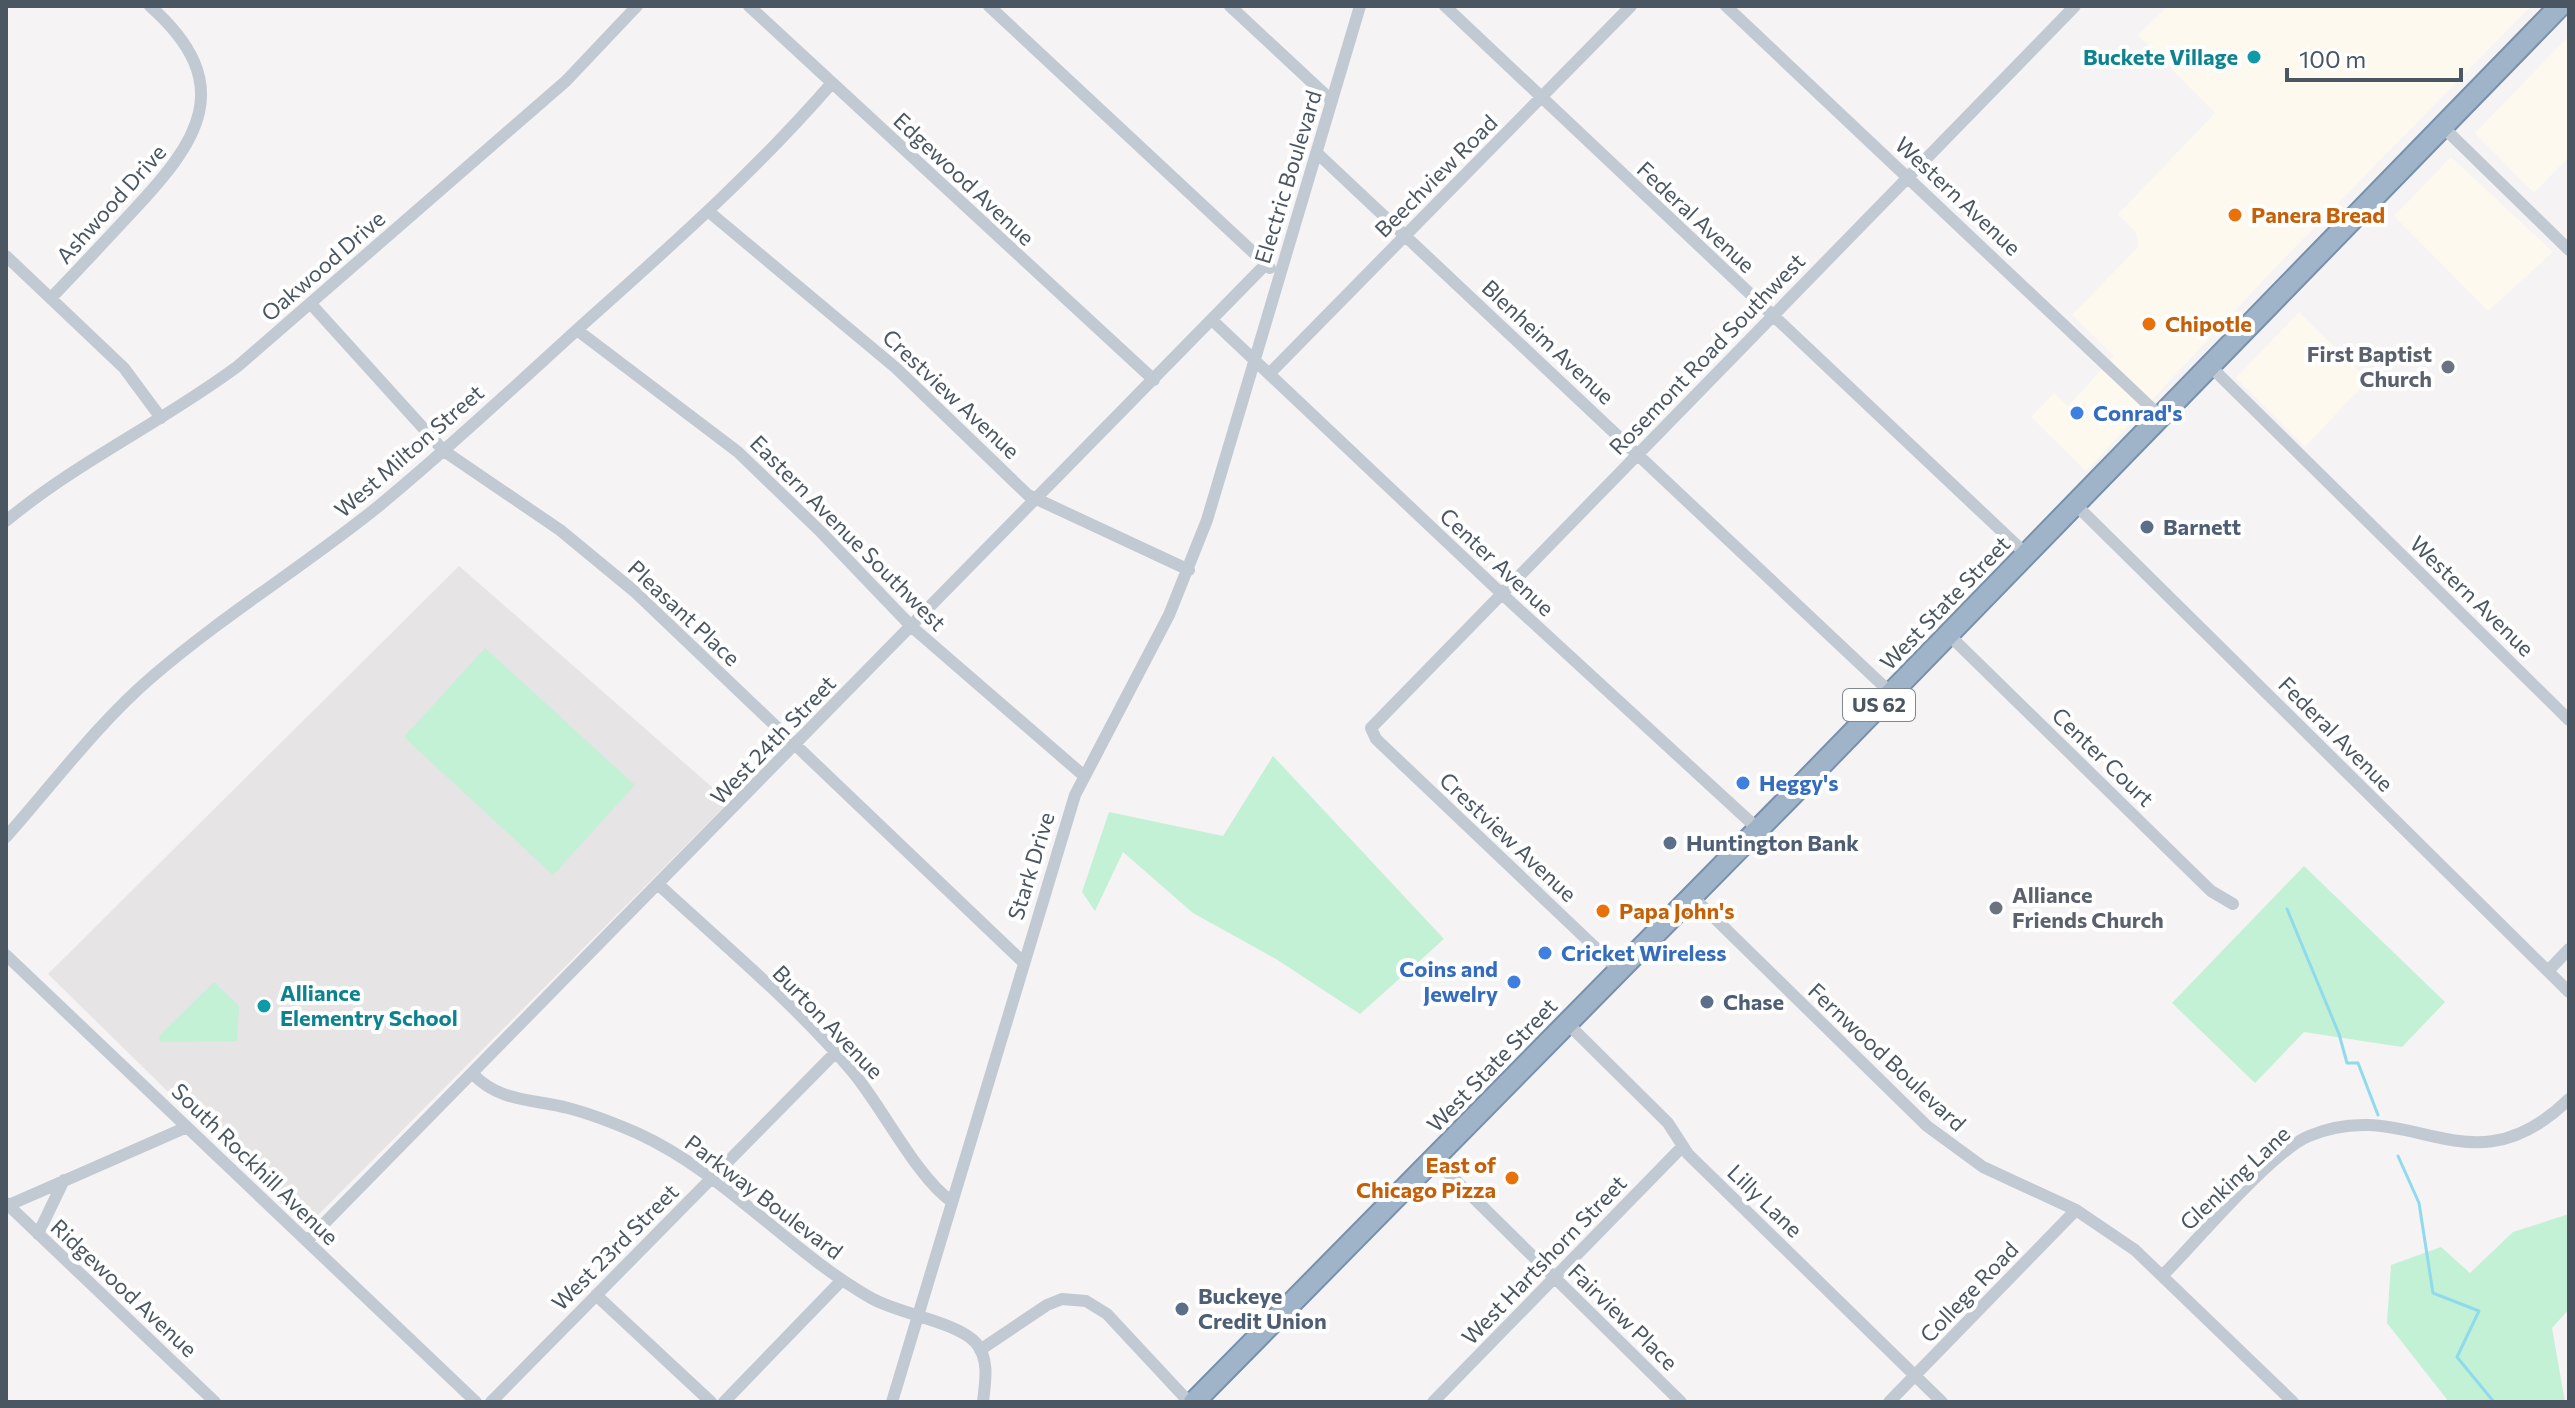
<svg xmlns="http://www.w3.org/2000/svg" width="2575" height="1408" font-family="Commissioner,sans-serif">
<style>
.commercial{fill:#fdf9ef}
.education{fill:#e6e4e5}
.green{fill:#c3f1d5}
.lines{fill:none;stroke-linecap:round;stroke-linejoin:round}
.stream{stroke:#90daee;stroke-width:3}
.trunk-casing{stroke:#7690ad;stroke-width:24}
.minor{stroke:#c1cad2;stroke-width:12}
.trunk{stroke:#9fb4c9;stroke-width:20}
.culture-dot{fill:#0f9aa8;stroke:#fff;stroke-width:3}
.food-dot{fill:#e8710a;stroke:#fff;stroke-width:3}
.worship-dot{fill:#6b7280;stroke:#fff;stroke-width:3}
.shop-dot{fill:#3f7fe0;stroke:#fff;stroke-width:3}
.service-dot{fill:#5c6f8a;stroke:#fff;stroke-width:3}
.labels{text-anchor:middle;stroke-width:8;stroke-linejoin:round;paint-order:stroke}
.shield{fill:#fff;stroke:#808990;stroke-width:2}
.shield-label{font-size:20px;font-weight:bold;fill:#4a5661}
.culture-label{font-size:22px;font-weight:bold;fill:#0d838f;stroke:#fff;text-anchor:end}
.street-label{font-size:22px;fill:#4a5661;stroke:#fff}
.food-label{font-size:22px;font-weight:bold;fill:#c56008;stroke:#fff;text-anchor:start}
.worship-label{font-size:22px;font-weight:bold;fill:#5b616d;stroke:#fff;text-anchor:end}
.shop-label{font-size:22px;font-weight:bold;fill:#366cbe;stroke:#fff;text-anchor:start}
.service-label{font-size:22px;font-weight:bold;fill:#4e5e75;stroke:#fff;text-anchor:start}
</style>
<rect width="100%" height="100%" fill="#f5f3f3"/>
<path class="commercial" d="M2168,6H2531L2270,273L2086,471L2031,417L2054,393L2068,406L2114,356L2072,315L2138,247L2136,232L2118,214L2215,113L2138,35Z
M2569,36V157L2534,193L2475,133Z
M2451,157L2553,252L2488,311L2394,216Z
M2299,312L2368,380L2305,447L2236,378Z"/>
<path class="education" d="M459,566L729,802L306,1227L48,974Z"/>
<path class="green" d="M485,648L635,785L553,875L404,737Z
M1273,756L1444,939L1360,1014L1276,959L1193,913L1123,852L1095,911L1082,892L1109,812L1223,836Z
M2304,866L2445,1002L2402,1047L2304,1032L2255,1083L2172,1003Z
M214,982L239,1006L237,1041L160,1042L159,1036Z
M2569,1214V1309L2552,1328L2565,1402H2449L2387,1323L2391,1265L2441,1247L2470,1273L2513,1232Z"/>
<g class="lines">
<path class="stream" d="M2287,909L2339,1034L2347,1063H2358L2378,1115
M2398,1156L2419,1203L2433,1293L2479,1311L2457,1357L2494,1402"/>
<g class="trunk-casing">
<path id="trunk" d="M1194,1402L1791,796L2560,6"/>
</g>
<path class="minor" d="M749,6L1154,380
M989,6L1270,268
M1230,6L1332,101
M1445,6L2026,554
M1726,6L2161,417
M2443,127L2569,250
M1317,153L1891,693
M708,211L896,368L1028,495L1189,570
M6,256L124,368L161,418
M51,298C78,270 105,241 131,213C198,142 239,85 150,6
M311,304L444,451L560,530L634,591L1023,962
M1212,320L1502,594L1758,829
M577,330L738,452L821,532L912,627L1083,775
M2210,366L2569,720
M1269,374L1631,6
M2075,504L2569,992
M6,521C78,461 163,422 238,366L566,81L637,6
M1948,634L2211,891L2233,904
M6,837C54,783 97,724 153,676C225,614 306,565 380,505C448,449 513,388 579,328C666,250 754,173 831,84
M659,885C724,945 794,1003 852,1071C883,1108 916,1176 951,1201
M1692,896L1927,1126L1983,1167L2076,1210L2135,1250L2293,1402
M6,955L476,1402
M1619,970L1376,739L1371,728L2075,6
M2548,971L2569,949
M1567,1023L1668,1123L1688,1154L1942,1402
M473,1074C499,1102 533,1099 568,1108C591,1114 614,1123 637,1133C725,1173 787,1250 871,1298C899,1314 958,1322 976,1343C990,1360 985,1382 983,1402
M1434,1159L1681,1402
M6,1203L215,1402
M9,1205L187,1127
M38,1234L64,1180
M307,1241L1265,265
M2163,1275C2195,1243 2272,1151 2309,1136C2410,1093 2470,1196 2569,1099
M596,1295L711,1402
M980,1350L1047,1305L1062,1299L1086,1301L1107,1314L1189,1402
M491,1402L835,1053
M724,1402L842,1280
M892,1402L1075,795L1169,615L1207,520L1360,6
M1433,1402L1683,1146
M1889,1402L2076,1210"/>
<use href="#trunk" class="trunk"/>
</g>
<g class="culture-dot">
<circle cx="2254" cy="57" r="8"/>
<circle cx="264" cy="1006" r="8"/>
</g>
<g class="food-dot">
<circle cx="2235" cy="215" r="8"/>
<circle cx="2149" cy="324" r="8"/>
<circle cx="1603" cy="911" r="8"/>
<circle cx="1512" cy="1178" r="8"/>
</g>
<g class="worship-dot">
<circle cx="2448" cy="367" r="8"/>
<circle cx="1996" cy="908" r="8"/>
</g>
<g class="shop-dot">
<circle cx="2077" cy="413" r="8"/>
<circle cx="1743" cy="783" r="8"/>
<circle cx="1545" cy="953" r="8"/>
<circle cx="1514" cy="982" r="8"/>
</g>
<g class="service-dot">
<circle cx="2147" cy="527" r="8"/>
<circle cx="1670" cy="843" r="8"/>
<circle cx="1707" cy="1002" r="8"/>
<circle cx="1182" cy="1309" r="8"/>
</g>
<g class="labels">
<rect class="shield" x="1843" y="689" width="72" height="32" rx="6"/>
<g class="shield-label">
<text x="1879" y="712">US 62</text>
</g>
<g class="culture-label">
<text x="2238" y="65">Buckete Village</text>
<text x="280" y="1001" text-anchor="start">Alliance<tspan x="280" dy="25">Elementry School</tspan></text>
</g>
<g class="street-label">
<text transform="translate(1436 176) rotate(-45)" y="8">Beechview Road</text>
<text transform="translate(1288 177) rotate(-73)" y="8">Electric Boulevard</text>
<text transform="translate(964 179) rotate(43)" y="8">Edgewood Avenue</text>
<text transform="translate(1958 196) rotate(43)" y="8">Western Avenue</text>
<text transform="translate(111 204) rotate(-48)" y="8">Ashwood Drive</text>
<text transform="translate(1696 217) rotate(43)" y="8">Federal Avenue</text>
<text transform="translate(323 266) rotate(-41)" y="8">Oakwood Drive</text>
<text transform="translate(1548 342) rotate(43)" y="8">Blenheim Avenue</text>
<text transform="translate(1707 354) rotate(-46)" y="8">Rosemont Road Southwest</text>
<text transform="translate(951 394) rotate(43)" y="8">Crestview Avenue</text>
<text transform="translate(409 451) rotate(-41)" y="8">West Milton Street</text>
<text transform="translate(848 533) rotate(45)" y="8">Eastern Avenue Southwest</text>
<text transform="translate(1497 562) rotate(43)" y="8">Center Avenue</text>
<text transform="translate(2472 596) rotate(44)" y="8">Western Avenue</text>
<text transform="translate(1945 603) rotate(-46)" y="8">West State Street</text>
<text transform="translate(684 613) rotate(43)" y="8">Pleasant Place</text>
<text transform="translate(2336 734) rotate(45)" y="8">Federal Avenue</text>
<text transform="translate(773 740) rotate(-46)" y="8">West 24th Street</text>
<text transform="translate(2103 757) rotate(44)" y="8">Center Court</text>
<text transform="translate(1508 837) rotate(43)" y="8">Crestview Avenue</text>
<text transform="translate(1031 866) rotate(-73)" y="8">Stark Drive</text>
<text transform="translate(828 1022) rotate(46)" y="8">Burton Avenue</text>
<text transform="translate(1887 1057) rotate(43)" y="8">Fernwood Boulevard</text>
<text transform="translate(1492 1065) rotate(-46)" y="8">West State Street</text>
<text transform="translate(255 1164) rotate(44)" y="8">South Rockhill Avenue</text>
<text transform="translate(2235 1178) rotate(-43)" y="8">Glenking Lane</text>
<text transform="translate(764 1197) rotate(37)" y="8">Parkway Boulevard</text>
<text transform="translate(1765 1201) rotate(44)" y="8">Lilly Lane</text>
<text transform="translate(615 1247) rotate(-45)" y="8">West 23rd Street</text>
<text transform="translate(1544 1260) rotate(-46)" y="8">West Hartshorn Street</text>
<text transform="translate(124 1288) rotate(43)" y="8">Ridgewood Avenue</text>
<text transform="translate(1969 1292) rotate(-46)" y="8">College Road</text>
<text transform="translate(1623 1317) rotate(44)" y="8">Fairview Place</text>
</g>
<g class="food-label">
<text x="2251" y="223">Panera Bread</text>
<text x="2165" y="332">Chipotle</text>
<text x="1619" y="919">Papa John's</text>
<text x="1496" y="1173" text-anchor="end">East of<tspan x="1496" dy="25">Chicago Pizza</tspan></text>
</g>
<g class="worship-label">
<text x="2432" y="362">First Baptist<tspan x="2432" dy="25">Church</tspan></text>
<text x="2012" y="903" text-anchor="start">Alliance<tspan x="2012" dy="25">Friends Church</tspan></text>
</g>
<g class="shop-label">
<text x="2093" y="421">Conrad's</text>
<text x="1759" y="791">Heggy's</text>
<text x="1561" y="961">Cricket Wireless</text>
<text x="1498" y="977" text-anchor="end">Coins and<tspan x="1498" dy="25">Jewelry</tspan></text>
</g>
<g class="service-label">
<text x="2163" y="535">Barnett</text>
<text x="1686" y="851">Huntington Bank</text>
<text x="1723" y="1010">Chase</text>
<text x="1198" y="1304">Buckeye<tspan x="1198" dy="25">Credit Union</tspan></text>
</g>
</g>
<rect width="2575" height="1408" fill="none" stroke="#4a5661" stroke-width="16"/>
<path d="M2287 68v12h174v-12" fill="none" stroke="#4a5661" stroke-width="4"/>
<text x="2299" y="68" font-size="24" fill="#4a5661" stroke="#ffffff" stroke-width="6" paint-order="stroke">100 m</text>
</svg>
